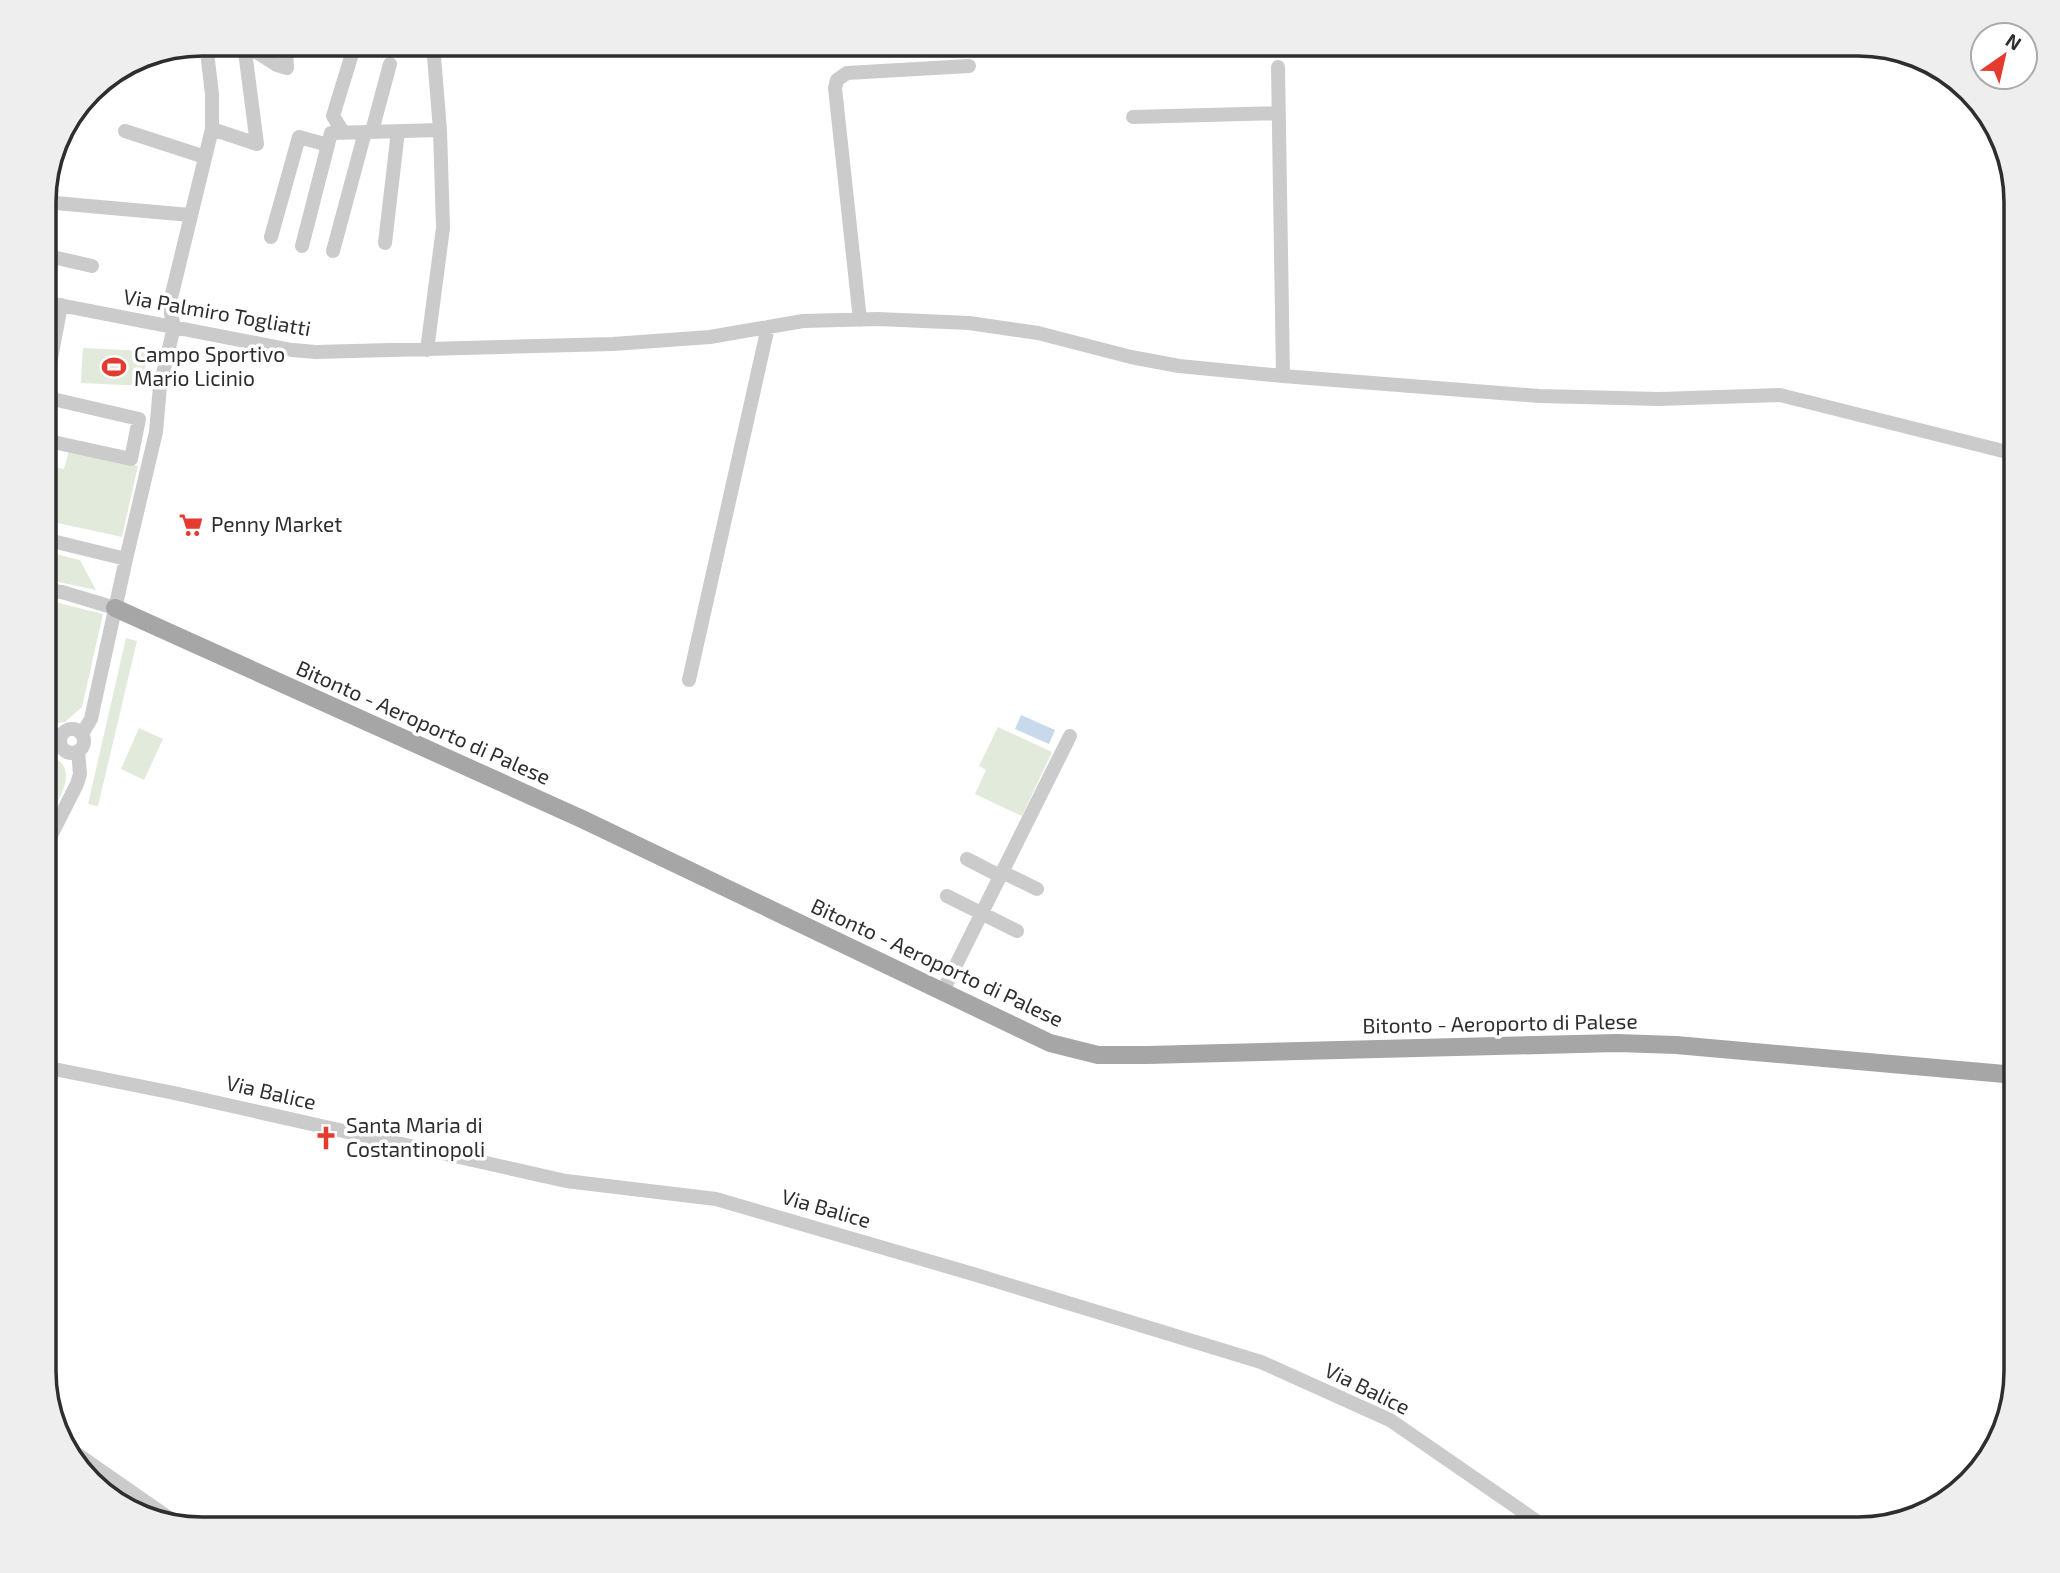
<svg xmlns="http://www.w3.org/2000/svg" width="2060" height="1573" font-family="'Exo 2',sans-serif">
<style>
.green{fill:#e2ebdb}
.water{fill:#c7d9eb}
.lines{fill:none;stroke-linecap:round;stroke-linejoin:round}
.minor{stroke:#cbcbcb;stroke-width:14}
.major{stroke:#a6a6a6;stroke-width:18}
.labels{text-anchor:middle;stroke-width:7;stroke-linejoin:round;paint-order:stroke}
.street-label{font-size:21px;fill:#2e2e2e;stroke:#fff}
.poi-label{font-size:21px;fill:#2e2e2e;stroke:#fff;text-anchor:start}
.rim{fill:none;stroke:#2e2e2e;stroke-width:3.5}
</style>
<rect width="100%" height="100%" fill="#fff"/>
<path class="green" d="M83,348L146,351L145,386L81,383Z
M69,451L138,466L122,537L44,520L48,496L44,493L50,466L64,469Z
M44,551L80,560L96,590L44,579Z
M44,600L46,605L53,606L55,602L103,614L82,707L65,722L52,724L44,722Z
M126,638L137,641L98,806L88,804Z
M998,727L1052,752L1022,816L975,794L986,770L979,766Z
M139,728L163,739L144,780L121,769Z
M44,755C87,763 56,803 44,825Z"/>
<path class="water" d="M1021,715L1055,730L1049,744L1015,729Z"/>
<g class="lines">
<path class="minor" d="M244,44L277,65L287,68L286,44
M1278,67L1283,376
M1133,117L1278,113
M212,129L257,144L244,44
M125,131L205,157
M372,131L390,64
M343,132L333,116L355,44
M44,202L190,215
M271,237L299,137L328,145
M385,243L398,131
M302,246L331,133L440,130
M333,251L365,132
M44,255L92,266
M44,302L292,350L316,352L613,344L710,337L803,321L878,319L969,323L1038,333L1131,357L1179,366L1283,376L1539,396L1659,399L1780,395L2007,452H2016
M860,320L835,88L837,80L847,73L969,66
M427,350L443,228L440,130L433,44
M44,397L61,305
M44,440L131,459L139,419L44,397
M44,539L126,559L94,705L91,719L82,734
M126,559L156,432L160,386L174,327L171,314V298L212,129V94L206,44
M44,590L62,592L115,608
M689,680L768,327
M60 741a12 12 0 1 1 24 0a12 12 0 1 1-24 0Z
M44,849L77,784L80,774L78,751
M967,859L1000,876
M1002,872L1037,889
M947,896L1017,931
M942,993L1070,736
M44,1067L174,1093L566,1181L716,1199L973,1274L1261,1362L1390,1420L1548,1529
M64,1445L169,1518"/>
<path class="major" d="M115,608L582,819L1050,1043L1098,1055H1147L1617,1043L1676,1045L2016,1075"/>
</g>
<defs>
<g id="stadium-bare" transform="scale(1.89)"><path d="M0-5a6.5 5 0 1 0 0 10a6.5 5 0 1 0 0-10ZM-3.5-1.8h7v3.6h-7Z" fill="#e53a30" stroke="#fff" stroke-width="2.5" paint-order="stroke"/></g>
<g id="supermarket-bare" transform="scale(1.89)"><path d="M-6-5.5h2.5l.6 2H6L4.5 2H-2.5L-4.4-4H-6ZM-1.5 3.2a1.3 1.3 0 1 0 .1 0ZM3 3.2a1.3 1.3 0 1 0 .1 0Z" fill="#e53a30" stroke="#fff" stroke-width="2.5" paint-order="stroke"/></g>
<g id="church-bare" transform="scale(1.89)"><path d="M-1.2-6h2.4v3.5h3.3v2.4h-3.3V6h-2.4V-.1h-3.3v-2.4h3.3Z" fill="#e53a30" stroke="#fff" stroke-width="2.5" paint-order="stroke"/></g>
</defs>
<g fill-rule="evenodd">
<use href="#stadium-bare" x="114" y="367"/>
<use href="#supermarket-bare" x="191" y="525"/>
<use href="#church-bare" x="326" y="1138"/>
</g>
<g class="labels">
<g class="street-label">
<text transform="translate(217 313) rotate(10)" y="7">Via Palmiro Togliatti</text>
<text transform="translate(423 723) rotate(24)" y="7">Bitonto - Aeroporto di Palese</text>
<text transform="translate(937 963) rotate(25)" y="7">Bitonto - Aeroporto di Palese</text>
<text transform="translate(1500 1024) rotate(-1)" y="7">Bitonto - Aeroporto di Palese</text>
<text transform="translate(271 1093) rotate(13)" y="7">Via Balice</text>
<text transform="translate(826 1209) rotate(16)" y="7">Via Balice</text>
<text transform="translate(1367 1389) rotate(26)" y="7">Via Balice</text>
</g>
<g class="poi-label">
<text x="134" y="362">Campo Sportivo<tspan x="134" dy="24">Mario Licinio</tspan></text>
<text x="211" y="532">Penny Market</text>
<text x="346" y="1133">Santa Maria di<tspan x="346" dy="24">Costantinopoli</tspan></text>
</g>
</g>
<path d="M0 0H2060V1573H0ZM202 56H1858A146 146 0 0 1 2004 202V1371A146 146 0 0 1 1858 1517H202A146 146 0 0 1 56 1371V202A146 146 0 0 1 202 56Z" fill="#eee" fill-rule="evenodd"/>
<path class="rim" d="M202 56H1858A146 146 0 0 1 2004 202V1371A146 146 0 0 1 1858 1517H202A146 146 0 0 1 56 1371V202A146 146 0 0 1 202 56Z"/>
<g transform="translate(2004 56) rotate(34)"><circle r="33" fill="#ffffff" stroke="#ababab" stroke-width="2"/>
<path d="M0-5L12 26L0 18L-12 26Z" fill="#e53a30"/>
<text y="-10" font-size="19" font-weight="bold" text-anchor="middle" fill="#2e2e2e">N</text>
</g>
</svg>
